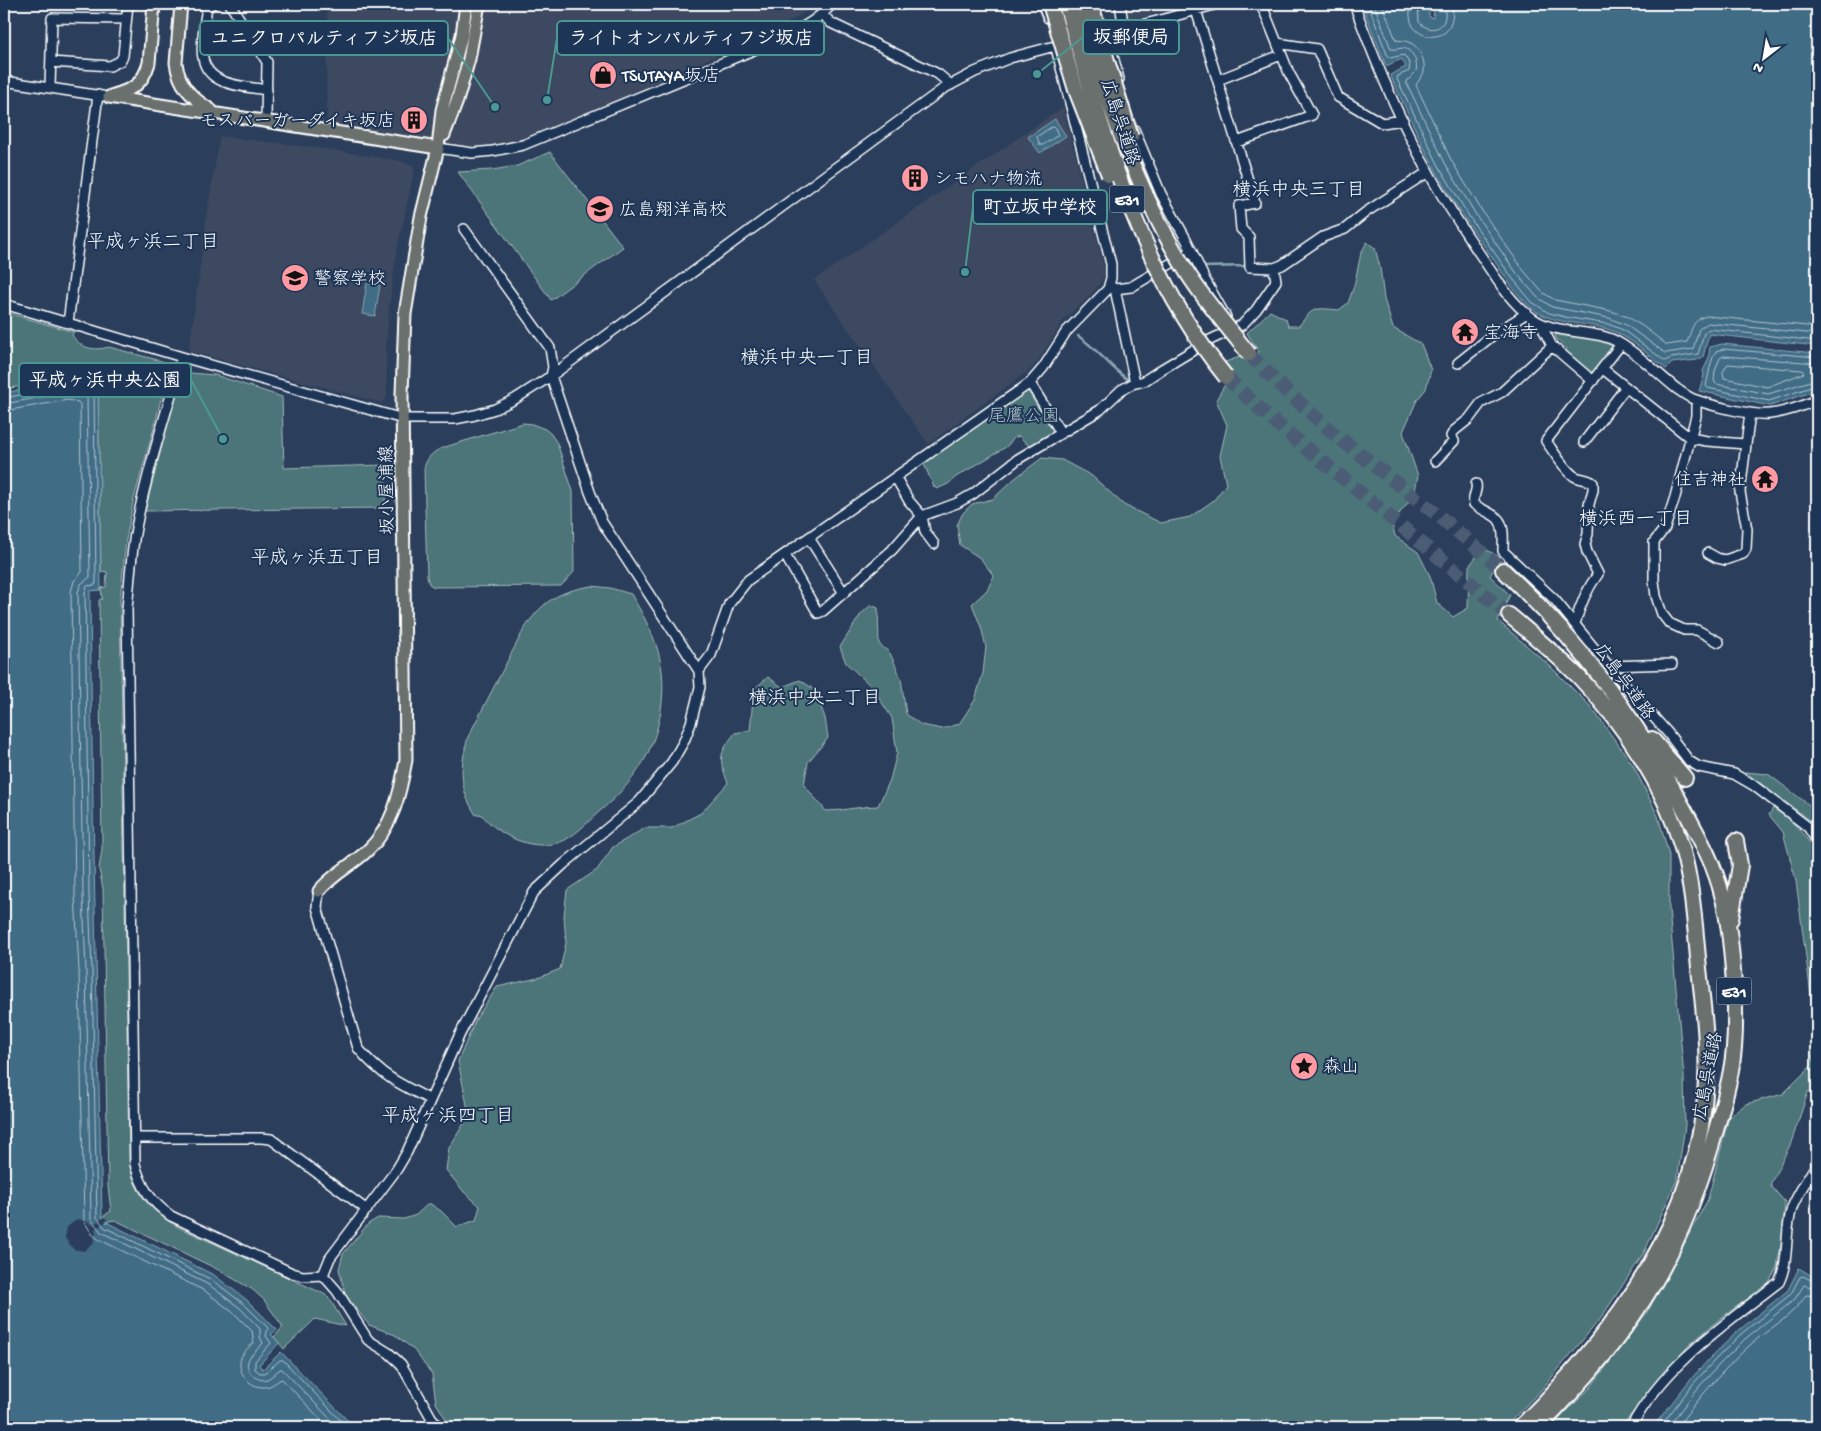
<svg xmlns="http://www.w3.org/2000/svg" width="1821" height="1431" font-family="'Gochi Hand','Klee One',sans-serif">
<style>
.built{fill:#3c4960}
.green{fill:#4c7579;stroke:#a6babc}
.water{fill:#406c86;stroke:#8ca7b6}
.pier{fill:#2b3e5b}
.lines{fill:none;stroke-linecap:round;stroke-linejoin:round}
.shore{stroke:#b3c4cf;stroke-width:1}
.stream{stroke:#8ca7b6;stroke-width:2.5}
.highway-tunnel{stroke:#4b5b74;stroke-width:14;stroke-dasharray:14 7;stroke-linecap:butt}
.minor-casing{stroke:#fff;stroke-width:12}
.major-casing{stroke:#fff;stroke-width:15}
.highway-casing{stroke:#fff;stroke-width:18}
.minor{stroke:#1d3557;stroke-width:9}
.major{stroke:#6a706d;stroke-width:11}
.highway{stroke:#6a706d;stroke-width:14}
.highway-bridge-casing{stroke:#fff;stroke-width:18;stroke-linecap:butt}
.highway-bridge{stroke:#6a706d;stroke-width:14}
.labels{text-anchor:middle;stroke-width:4;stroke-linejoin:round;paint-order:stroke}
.shield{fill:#1d3557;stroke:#bbc2cd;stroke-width:1}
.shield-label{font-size:16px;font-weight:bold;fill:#fff}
.poi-label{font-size:18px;fill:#fff;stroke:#1d3557;text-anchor:start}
.street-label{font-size:18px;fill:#fff;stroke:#1d3557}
.park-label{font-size:18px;fill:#aec1c3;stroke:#1d3557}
.neighbourhood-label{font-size:19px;fill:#fff;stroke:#1d3557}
.leader{fill:none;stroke:#4b9892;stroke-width:2}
.callout-dot{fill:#4b9892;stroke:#1d3557;stroke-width:2}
.callout{fill:#1d3557;stroke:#4b9892;stroke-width:2}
.callout-label{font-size:19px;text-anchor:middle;font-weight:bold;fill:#fff}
</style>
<rect width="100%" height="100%" fill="#2b3e5b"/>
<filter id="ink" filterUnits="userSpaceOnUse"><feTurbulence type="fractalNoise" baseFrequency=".02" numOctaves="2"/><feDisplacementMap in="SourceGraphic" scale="10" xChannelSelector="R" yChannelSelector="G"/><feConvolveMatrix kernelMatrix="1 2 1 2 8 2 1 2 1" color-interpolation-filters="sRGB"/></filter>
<g filter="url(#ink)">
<path class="built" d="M327,4H817L791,21L521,145L495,150L430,146L327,125Z
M1124,4H1181V6L1130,21L1125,18Z
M1063,107L1104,267V276L1098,286L1086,300L1065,318L1036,364L1027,372L928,444L814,280Z
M220,136L311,147L401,161L415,168L396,255L390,300L386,347L387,397L381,403L189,351L207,212Z"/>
<path class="green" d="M550,152L623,247L551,300L458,172L492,170L517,166Z
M1367,242L1375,248L1380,267L1384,299L1393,328L1421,344L1431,370L1426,389L1417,400L1403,432L1418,476L1414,495L1392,523L1395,536L1418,552L1430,576L1437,603L1453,617L1468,608L1469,566L1483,548L1500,557L1490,576L1510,595L1498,621L1549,665L1591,707L1633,765L1658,816L1669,855V909L1684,1077L1685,1126L1677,1180L1644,1253L1601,1318L1542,1389L1505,1427H457L449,1424L436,1403L432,1374L413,1349L395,1335L369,1325L346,1296L339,1269L343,1254L368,1224L378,1218L404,1219L416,1215L429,1203L441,1211L457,1227L476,1220L480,1206L464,1192L446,1170L449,1148L469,1115L458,1061L476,1019L497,987L538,978L560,969L566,943L564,916L567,890L597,870L613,847L645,828H672L701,813L728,783C718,758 719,754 735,733L750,730L754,689L768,677L782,687L800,680L815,690L825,718L828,738L808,762L804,785L826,811C844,811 860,806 878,806L890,780L897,753L892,718L871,686L846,663L840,647L861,614L871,605L878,608L879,644L890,653L901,678L906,714L921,725L942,729L959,724L975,700L983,673L986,647L981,627L972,604L987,590L994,576L980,558L960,545L957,525L963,513L972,504L993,499L1014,479L1042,458L1062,460L1092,476L1124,505L1161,523L1190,517L1214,500L1226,484L1220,456L1227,425L1216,400L1224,386L1233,378L1225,362L1240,357L1250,363L1259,352L1247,333L1270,311L1286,319L1288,326H1299C1313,306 1316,308 1339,310L1348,303L1354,286L1361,253Z
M4,312L74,332L72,335C81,349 94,351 109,347L165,362L169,366L154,428L133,502L126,540L120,600L129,1161C134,1194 150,1210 178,1227L324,1294L329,1298L346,1326L315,1319L284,1349L274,1337L283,1327L264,1300L253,1290L215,1268L115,1220L109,1221L96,1229L93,1224L111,1211L108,1186L103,889L99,869L102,849L99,600L102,599L101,588L106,587L107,572L101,571L98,374L4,389Z
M1557,331L1584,334L1618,346L1594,378L1564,354L1567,349L1557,340L1555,336Z
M190,373L215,375L282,397L284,468L386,465L385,508L145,511L176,391Z
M1029,387L1056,433L1031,448L1019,436L1014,438L1006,447L956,477L948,484L937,489L934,487L923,462Z
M523,423L532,424L545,429L551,434L557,443L573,491L574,572L561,586L434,587L429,584L427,577L424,469C426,459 432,452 442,448Z
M592,586L610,588L631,594C645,618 659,643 662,671C665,698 660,728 648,753C637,776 620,794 600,811C590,820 578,833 565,840C536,854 500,837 481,814L476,815C458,788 460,767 468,737L523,631C541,602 558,591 592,586Z
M1745,772L1768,774L1817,811V830L1811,821Z
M1773,808C1798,826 1806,832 1817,860V1090L1808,1092L1791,1143L1770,1185L1785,1202L1782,1240L1777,1267L1768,1284L1721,1318L1688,1346L1621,1427H1551L1590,1388L1648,1311L1708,1199L1729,1117L1746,1104L1783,1094L1812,1065L1815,1026L1796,881L1783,832L1769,815Z"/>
<path class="water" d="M1362,4H1429V17L1433,18L1434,4H1817V390L1770,406L1699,391L1704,375L1703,371L1708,360L1710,347L1722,344L1816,353V346L1709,334L1703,357L1697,360L1672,363L1666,369C1648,355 1630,336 1607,329C1584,322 1559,325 1537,312C1519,300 1506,278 1494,260C1473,230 1451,200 1434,167C1418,137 1405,106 1390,75L1406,67L1402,59L1386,66Z
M1055,119L1066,136L1040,153L1028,137Z
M367,283L380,285L375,316L362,314Z
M76,379L78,384L98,379L101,590L90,591C92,799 97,1007 102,1216L106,1222L214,1275L247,1300L277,1330L271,1334L279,1343L259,1365L263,1369L281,1352L354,1427H4V393Z
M1799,1268L1817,1279V1427H1653L1689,1381L1710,1358L1738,1331L1788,1290Z"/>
<path class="pier" d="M105,1217L108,1220L95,1229L96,1232L93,1244L84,1251L73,1249L65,1238L67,1227L78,1219L89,1222L92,1225Z"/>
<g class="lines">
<path class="shore" d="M1368,4L1388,57L1390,58L1404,55L1410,64L1409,71L1398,76L1397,79L1439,166L1470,218L1513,279L1532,302L1549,313L1565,317L1608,324L1623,330L1665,361L1671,358L1698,354L1704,333L1709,329L1817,341
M1374,4L1391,49C1395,50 1399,48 1403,48C1414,50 1418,63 1416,72L1406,82L1445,163L1476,215L1518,275L1537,297L1552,307L1609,318L1626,325L1665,353L1693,349L1699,329L1708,323L1817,334
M1382,4L1396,40C1400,41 1404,40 1408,42C1419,45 1426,61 1424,72C1422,77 1418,81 1416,85L1451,160L1482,211L1524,271L1542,292L1555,300L1611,311L1628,317L1645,328L1667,345L1687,342C1692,330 1692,319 1707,316L1817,327
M1410,4C1410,10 1409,18 1412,24C1418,38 1440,41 1449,28C1453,21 1453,12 1453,4
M1418,4L1419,22C1426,30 1439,32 1444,21C1446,16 1445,9 1445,4
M1052,127L1055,128L1058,135L1043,145H1040L1037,137Z
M1817,357L1723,349L1716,351C1710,361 1709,374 1706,386L1708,388L1769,401L1817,385
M1817,363L1723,356L1720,358L1715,371L1714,381L1716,384L1768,394L1817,379
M1728,364L1802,370L1804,373L1767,387L1724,378L1723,372Z
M4,398L72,385L78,389L91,386L94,388L96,583L95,585L87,586L85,592L89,894L92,971L97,1217L104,1227L212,1280L244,1304L268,1328L266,1336L271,1343L255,1361V1369L260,1373H265L280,1360H283L347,1427
M4,404L70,392L77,395L85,394L87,396L90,577L81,584L78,592L83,894L86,971L91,1219L101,1232L209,1285L240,1308L260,1329V1337L263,1343C259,1349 250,1354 248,1361C245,1371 257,1383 267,1379C272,1377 276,1372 280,1369H282L338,1427
M4,411L68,400L78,402L80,404L82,572L74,581L71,592L75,894L79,971L84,1221L92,1234L98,1239L205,1291L235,1314L252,1331L254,1343C249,1347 243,1352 241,1358C236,1372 250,1388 264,1387C272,1387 276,1381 282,1379L328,1427
M1660,1427L1693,1384L1714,1361L1741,1334L1791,1294L1800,1277L1803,1276L1817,1283
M1668,1427L1698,1388L1718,1366L1745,1339L1795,1299L1804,1285L1817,1289
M1677,1427C1699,1398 1722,1371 1749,1346C1767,1329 1793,1317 1806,1295L1817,1296"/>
<path class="stream" d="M1203,267L1248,266
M1078,336C1097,348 1110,368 1130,381"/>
<path class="highway-tunnel" d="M1249,354L1284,389L1333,433L1445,521L1503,570
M1226,377L1265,414L1509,615"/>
<g class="minor-casing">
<path id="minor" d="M212,4L207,7C205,20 200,46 203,58C208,87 245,86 267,90
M230,4L267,62L266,121
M899,4L902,5L903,4
M1042,4L1048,18
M1120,4L1124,29
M1354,4C1375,61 1399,120 1429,173C1444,201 1462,227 1479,253C1494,275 1509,301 1531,317C1557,337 1594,327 1621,344C1641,356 1658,374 1677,389C1683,393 1689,398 1696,400C1713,406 1753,416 1770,414C1787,412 1802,406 1817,400
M1196,10L1255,203L1239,206L1241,229L1249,237L1250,267L1274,268L1282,265L1323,237L1345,229L1366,212L1428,172
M823,15L831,23L938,74L951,85
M1112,32L1113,56L1119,79
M1096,36L1161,20L1217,4
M1277,43L1317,49L1338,97L1382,123L1403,120
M51,62L110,66L120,61L123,56L128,4
M1218,80L1281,55
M4,81L102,96
M50,87L52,18L126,19
M1134,129L1161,194L1187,241L1205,280L1226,317
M1237,142L1312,115L1289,73L1265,13L1260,4
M438,148L472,153L493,151L523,145L785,37C803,27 819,19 832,4
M1109,285L1115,289L1135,383
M1115,289L1131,287L1192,251
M4,304L182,357L403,419H455L475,415L495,409L515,399L551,376L943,89L975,72L1010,58L1081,39
M68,323L98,95
M1540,323L1552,346L1593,381
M182,357C166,414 147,470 136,528C131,554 130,581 127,608L135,1164C141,1187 151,1202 171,1216L292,1273L303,1276L323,1275
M1458,363L1497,332L1527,313
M1603,369L1690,438L1707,441L1745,444
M1030,383L1061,433
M1696,400V416L1675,497L1665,528L1654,542V581L1656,596L1662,614L1669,623L1684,630H1697L1719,642
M1584,442L1626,387
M1435,461L1454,441L1451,436L1454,431L1469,419L1481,403L1502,392L1552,346
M896,478L909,501L922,516L925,532L934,544
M1476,484C1478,491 1472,496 1474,504C1480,509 1494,514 1498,519C1505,526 1503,541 1503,551L1555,600L1616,675L1667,732L1689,761L1699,767L1734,774L1753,785L1808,827L1817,841
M809,538L844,593
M1708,553L1717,558L1725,560L1743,554L1746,549L1747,529L1740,492L1750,413
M785,555L818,613L823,611L892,550L922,516L957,503L973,494L1018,459L1100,410L1121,390L1132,384L1144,381L1162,369L1210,340L1242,325L1256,310L1276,281L1274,268
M1575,624C1580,605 1586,590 1598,574L1587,552L1585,544L1588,534L1589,504L1593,490V483C1587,478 1580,480 1574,476C1563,468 1554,452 1546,441L1621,344
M1609,666L1672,664
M699,671L711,655L729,604L748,580L1030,383L1043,368L1066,332L1108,289L1111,278V264L1056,48
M319,891L317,907L358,1048C380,1075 399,1084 429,1099
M135,1138H261L271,1139L367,1210
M323,1275L330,1258L397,1169L407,1152L460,1034L534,892L564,864L639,802L672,762L684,741L691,723L700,687L699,671L602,522L590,492L551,376L553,367L550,348L464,229
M323,1275L337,1291L368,1340L389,1353L401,1364L431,1417L439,1427
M1631,1427C1665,1364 1724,1325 1779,1282C1790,1259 1784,1232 1792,1208C1797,1194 1810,1176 1817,1163"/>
</g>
<g class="major-casing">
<path id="major" d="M181,4L176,63C179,86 192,98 211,110
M111,96C133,89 142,86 149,63L154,4
M109,97L438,148
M444,135L457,101L469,59L479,4
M319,891C334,873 351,866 367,851C393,827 400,794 406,760L402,394L405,314L421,217L438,148L442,110L462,35L466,4"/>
</g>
<g class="highway-casing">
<path id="highway" d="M1503,570C1580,642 1635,716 1684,809C1699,837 1715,865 1722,895C1728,916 1730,937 1732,959C1735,991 1737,1025 1733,1057C1730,1082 1723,1106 1716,1130C1701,1184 1682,1236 1653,1285C1622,1337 1582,1384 1539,1427
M1509,615C1533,635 1557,655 1579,677C1624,724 1664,785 1682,848C1693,887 1695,929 1699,968C1703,1006 1708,1043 1706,1081C1700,1219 1615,1333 1520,1427
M1652,739L1685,778
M1731,919L1740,865L1736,841"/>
</g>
<use href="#minor" class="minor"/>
<use href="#major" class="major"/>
<use href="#highway" class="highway"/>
<g class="highway-bridge-casing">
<path id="highway-bridge" d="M1050,4L1076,90L1109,175
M1066,4C1103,134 1139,270 1226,377
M1078,4C1105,96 1135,187 1185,269C1203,299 1227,326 1249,354
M1091,4L1107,61L1131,137"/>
</g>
<use href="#highway-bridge" class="highway-bridge"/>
</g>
</g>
<defs>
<g id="shop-disc" transform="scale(1.4375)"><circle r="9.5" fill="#ff9aa2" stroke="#1d3557"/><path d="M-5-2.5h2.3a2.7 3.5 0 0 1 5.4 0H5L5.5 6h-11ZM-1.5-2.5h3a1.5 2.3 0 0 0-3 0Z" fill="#111"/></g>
<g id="building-disc" transform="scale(1.4375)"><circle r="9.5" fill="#ff9aa2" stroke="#1d3557"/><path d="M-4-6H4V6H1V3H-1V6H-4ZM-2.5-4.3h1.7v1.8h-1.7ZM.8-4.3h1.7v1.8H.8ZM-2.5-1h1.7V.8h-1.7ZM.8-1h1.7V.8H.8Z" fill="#111"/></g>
<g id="school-disc" transform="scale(1.4375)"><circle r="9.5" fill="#ff9aa2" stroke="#1d3557"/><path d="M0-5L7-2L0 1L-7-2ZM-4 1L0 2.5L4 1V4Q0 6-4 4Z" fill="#111"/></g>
<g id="university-disc" transform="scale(1.4375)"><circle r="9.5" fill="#ff9aa2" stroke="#1d3557"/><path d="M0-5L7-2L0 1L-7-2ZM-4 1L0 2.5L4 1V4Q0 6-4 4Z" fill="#111"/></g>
<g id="temple-disc" transform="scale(1.4375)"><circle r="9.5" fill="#ff9aa2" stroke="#1d3557"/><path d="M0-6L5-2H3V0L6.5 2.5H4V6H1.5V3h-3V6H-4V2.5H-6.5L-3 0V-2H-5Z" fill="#111"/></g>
<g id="sight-disc" transform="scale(1.4375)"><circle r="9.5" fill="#ff9aa2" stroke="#1d3557"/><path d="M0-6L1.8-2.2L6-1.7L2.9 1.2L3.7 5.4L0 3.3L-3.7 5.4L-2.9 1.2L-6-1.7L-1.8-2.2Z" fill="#111"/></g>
</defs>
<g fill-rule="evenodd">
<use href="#shop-disc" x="603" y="75"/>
<use href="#building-disc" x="414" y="120"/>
<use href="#building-disc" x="915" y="178"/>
<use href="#school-disc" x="600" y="209"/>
<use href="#university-disc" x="295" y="278"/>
<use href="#temple-disc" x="1465" y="332"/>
<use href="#temple-disc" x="1765" y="479"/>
<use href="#sight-disc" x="1304" y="1066"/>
</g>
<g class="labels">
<g class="shield">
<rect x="1109.5" y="185.5" width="35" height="27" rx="4"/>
<rect x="1716.5" y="977.5" width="35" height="27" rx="4"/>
</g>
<g class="shield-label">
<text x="1127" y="205">E31</text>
<text x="1734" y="997">E31</text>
</g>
<g class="poi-label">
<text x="622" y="81">TSUTAYA坂店</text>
<text x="395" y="126" text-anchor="end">モスバーガーダイキ坂店</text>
<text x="934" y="184">シモハナ物流</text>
<text x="619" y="215">広島翔洋高校</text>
<text x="314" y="284">警察学校</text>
<text x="1484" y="338">宝海寺</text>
<text x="1746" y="485" text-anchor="end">住吉神社</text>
<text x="1323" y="1072">森山</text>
</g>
<g class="street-label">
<text transform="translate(1121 122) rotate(72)" y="6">広島呉道路</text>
<text transform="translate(386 490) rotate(-91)" y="6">坂小屋浦線</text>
<text transform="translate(1625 681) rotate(54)" y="6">広島呉道路</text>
<text transform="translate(1707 1076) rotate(-79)" y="6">広島呉道路</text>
</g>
<g class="park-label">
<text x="1024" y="421">尾鷹公園</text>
</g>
<g class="neighbourhood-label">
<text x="1299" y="195">横浜中央三丁目</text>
<text x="153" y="247">平成ヶ浜二丁目</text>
<text x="807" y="363">横浜中央一丁目</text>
<text x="1636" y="524">横浜西一丁目</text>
<text x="317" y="563">平成ヶ浜五丁目</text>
<text x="815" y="703">横浜中央二丁目</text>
<text x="448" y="1121">平成ヶ浜四丁目</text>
</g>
</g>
<path class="leader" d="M1037 74L1083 37M495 107L448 38M547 100L557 38M965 272L973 207M223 439L191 380"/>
<g class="callout-dot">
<circle cx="1037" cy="74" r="5"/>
<circle cx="495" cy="107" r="5"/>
<circle cx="547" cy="100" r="5"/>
<circle cx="965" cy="272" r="5"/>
<circle cx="223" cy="439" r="5"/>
</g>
<g class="callout">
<rect x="1083" y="20" width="96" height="34" rx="5"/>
<rect x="200" y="21" width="248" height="34" rx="5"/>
<rect x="557" y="21" width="267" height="34" rx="5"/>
<rect x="973" y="190" width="134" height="34" rx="5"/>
<rect x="19" y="363" width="172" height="34" rx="5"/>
</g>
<g class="callout-label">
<text x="1131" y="43">坂郵便局</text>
<text x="324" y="44">ユニクロパルティフジ坂店</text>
<text x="691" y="44">ライトオンパルティフジ坂店</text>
<text x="1040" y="213">町立坂中学校</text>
<text x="105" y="386">平成ヶ浜中央公園</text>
</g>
<rect width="1821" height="1431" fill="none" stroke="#1d3557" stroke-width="20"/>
<rect x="10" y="10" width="1801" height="1411" fill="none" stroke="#fff" stroke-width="2" filter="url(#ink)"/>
<g transform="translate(1764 58) rotate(211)" stroke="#1d3557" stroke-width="4" paint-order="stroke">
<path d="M0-4L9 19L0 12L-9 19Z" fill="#ffffff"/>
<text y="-8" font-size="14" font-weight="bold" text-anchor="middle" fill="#ffffff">N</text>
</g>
</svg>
